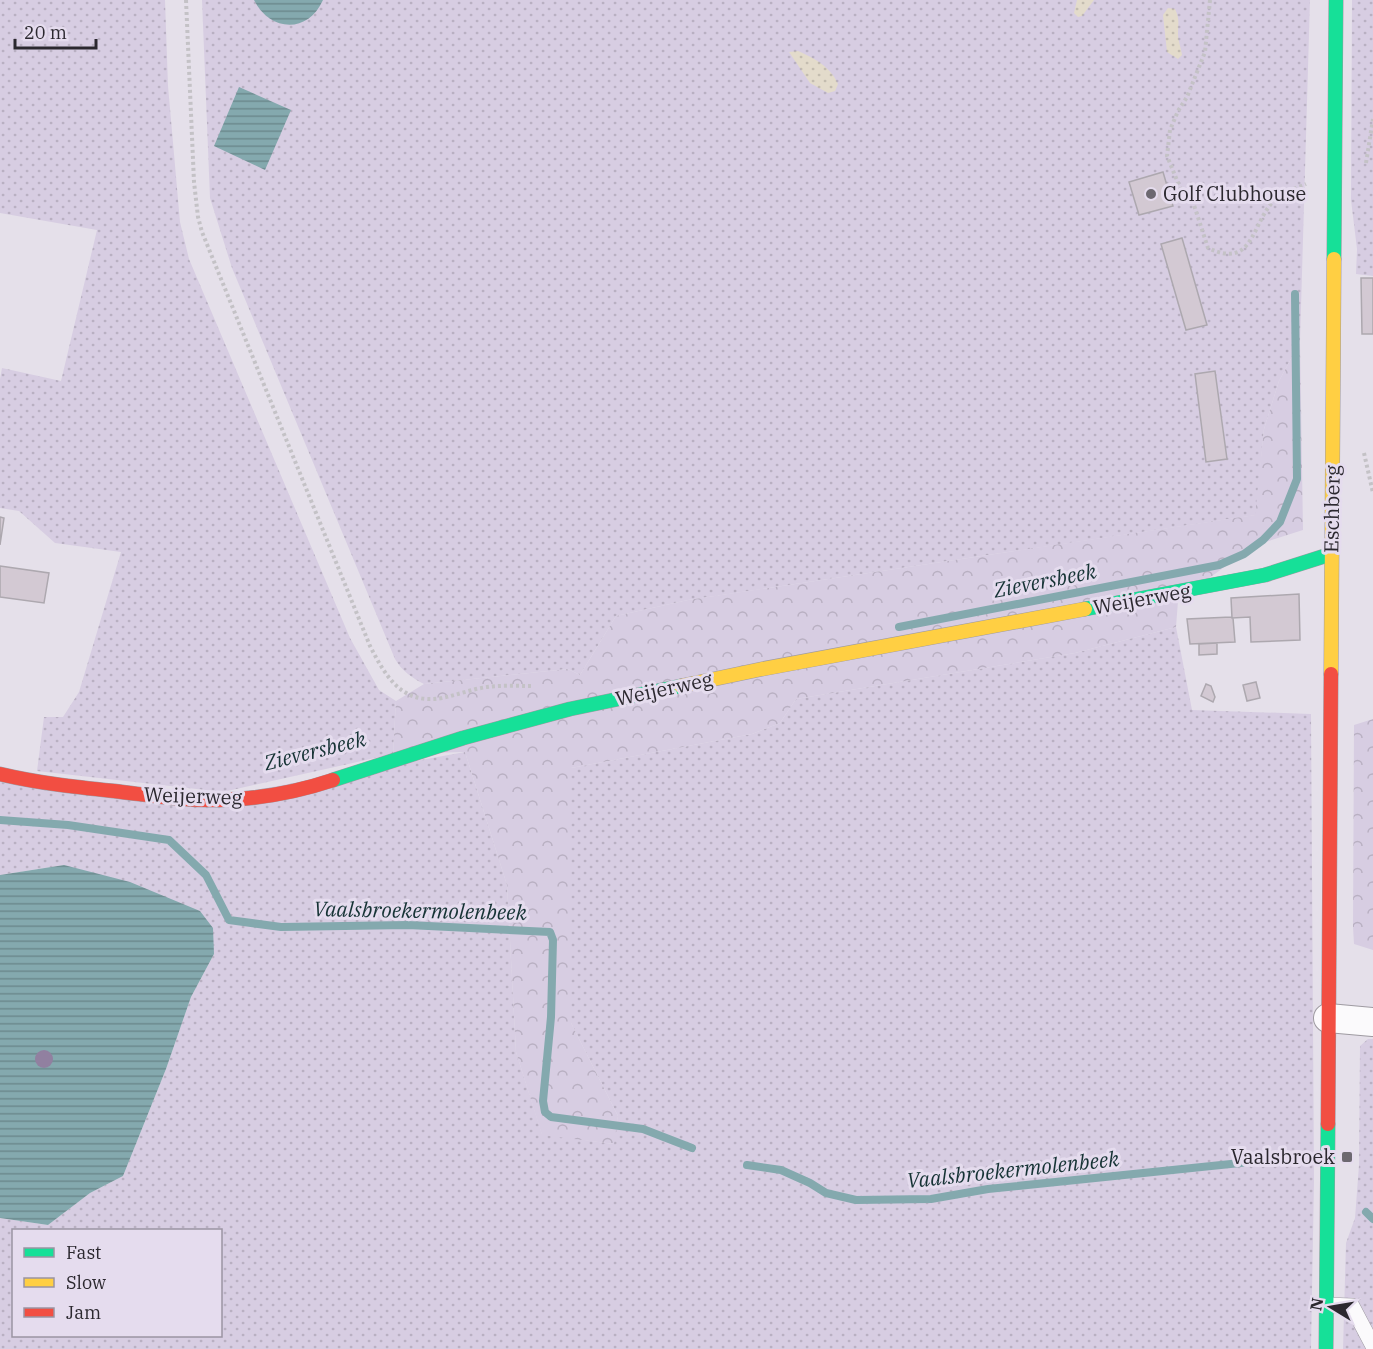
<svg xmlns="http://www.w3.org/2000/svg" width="1373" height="1349" font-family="'IBM Plex Serif',serif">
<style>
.grass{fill:url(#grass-dots);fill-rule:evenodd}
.forest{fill:url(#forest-crowns)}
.sand{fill:url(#sand-dots)}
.water{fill:url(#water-rules)}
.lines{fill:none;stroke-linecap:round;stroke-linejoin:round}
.stream{stroke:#84a9ae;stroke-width:8}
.building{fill:#d3c9d3;stroke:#ada8af;stroke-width:1.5}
.lane-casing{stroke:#9e9aa1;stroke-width:16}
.street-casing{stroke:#9e9aa1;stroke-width:30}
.fast-casing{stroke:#9e9aa1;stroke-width:15}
.slow-casing{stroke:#9e9aa1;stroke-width:15}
.jam-casing{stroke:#9e9aa1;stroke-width:15}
.path{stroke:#c4c2c6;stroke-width:4;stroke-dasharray:3 3;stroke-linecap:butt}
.lane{stroke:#fbfafc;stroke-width:15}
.street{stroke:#fbfafc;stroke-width:28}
.fast{stroke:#16e098;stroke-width:14}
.slow{stroke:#ffcf43;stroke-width:14}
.jam{stroke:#f24e42;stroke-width:14}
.tree{fill:#9180a0}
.poi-dot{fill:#6c6870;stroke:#e5dcee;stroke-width:2}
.labels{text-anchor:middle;stroke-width:6;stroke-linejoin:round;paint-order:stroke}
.poi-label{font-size:20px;fill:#2b282f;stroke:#e5dcee;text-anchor:start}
.street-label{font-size:20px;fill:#2b282f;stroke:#e5dcee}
.water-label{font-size:21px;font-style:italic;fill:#163335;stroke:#e5dcee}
</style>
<defs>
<pattern id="grass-dots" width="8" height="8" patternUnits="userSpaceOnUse" patternTransform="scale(1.5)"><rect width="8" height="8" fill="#d7cde2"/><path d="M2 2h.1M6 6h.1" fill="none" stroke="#b9b0c2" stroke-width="1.8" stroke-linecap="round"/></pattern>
<pattern id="forest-crowns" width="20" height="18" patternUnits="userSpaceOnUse" patternTransform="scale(1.5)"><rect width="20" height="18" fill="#d7cde2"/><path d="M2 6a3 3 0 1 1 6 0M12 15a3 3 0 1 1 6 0" fill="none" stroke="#b9b0c2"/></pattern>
<pattern id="sand-dots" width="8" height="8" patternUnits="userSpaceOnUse" patternTransform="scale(1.5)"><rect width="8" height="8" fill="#e3dbcb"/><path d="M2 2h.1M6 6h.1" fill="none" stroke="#c3bcaf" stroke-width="1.8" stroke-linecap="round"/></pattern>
<pattern id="water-rules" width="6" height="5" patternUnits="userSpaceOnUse" patternTransform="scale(1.5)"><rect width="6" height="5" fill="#84a9ae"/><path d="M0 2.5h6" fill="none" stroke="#6c8a8e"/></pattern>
</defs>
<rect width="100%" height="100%" fill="#e5e0ea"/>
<path class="grass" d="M0,0H165L168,86L180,222L189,259L350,638L379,690L396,701L393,754L223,792L37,771L44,717H63L79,692L121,552L55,543L19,511L0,508V379L2,368L61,381L97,230L0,213Z
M202,0H1310L1300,342L1279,381L1264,429L1256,515L688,600L616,616L580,675L568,669L424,684C412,678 402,671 395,659L232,268L210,198Z
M1352,0H1373V276L1356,274L1357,249L1351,200Z
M1176,627L1192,710L1311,714L1314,1181L1311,1349H0V1218L48,1225L90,1193L123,1176L166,1069L191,997L214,954L64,865L0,875V782L172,805L465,752L507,885L516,1052L542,1134L613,1144L618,1116L571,1023V768L752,734L780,723L796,699L1075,653ZM14,1230H220V1336H14Z
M1368,1039H1373V1349H1343L1346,1243L1355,1218L1359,1165L1360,1046Z"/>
<path class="forest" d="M1300,342L1303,530L1253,546L1178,601L1176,627L1075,653L796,699L780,723L752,734L571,768V1023L618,1116L614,1144L542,1135L516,1052L507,885L465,752L393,754L396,701L424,684L568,669L580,675L616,616L688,600L1255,515L1264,429L1279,381Z
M1373,719V950L1354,944L1353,927L1354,725Z"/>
<path class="sand" d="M1077,0H1094L1082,16L1078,17L1074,13Z
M1168,8L1175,9C1180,19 1178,25 1178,34C1178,41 1181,48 1182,55L1178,59L1167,52L1163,15Z
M798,51C814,58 831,67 838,84L835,91L828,93L810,83L789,52Z"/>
<path class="water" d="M254,0H323C308,34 270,32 254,0Z
M239,87L291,110L265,170L214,146Z
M64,865L130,882L200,911L213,928L214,954L191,997L166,1069L123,1176L90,1193L48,1225L0,1218V875Z"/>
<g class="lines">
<path class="stream" d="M899,627L1219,565L1244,554L1263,540L1280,522L1297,479L1295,294
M0,820L68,825L169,840L206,875L229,920L281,927L408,925L550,932L553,940L551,1017L543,1101L545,1112L551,1117L643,1129L692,1148
M747,1165L781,1170L810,1183L826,1193L856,1200L931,1199L988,1189L1288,1158
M1366,1212L1373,1219"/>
</g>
<path class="building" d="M1163,172L1173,206L1139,215L1129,182Z
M1182,238L1207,325L1186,330L1161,244Z
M1361,278H1373V334H1362Z
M1215,371L1227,459L1206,462L1195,374Z
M0,517L4,518L0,545Z
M0,566L49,573L44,603L0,597Z
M1299,594L1300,640L1251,642L1250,617L1232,618L1231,598Z
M1231,617L1233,618L1235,642L1190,644L1187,619Z
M1217,643V654L1199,655V644Z
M1256,682L1260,698L1247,701L1243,685Z
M1206,684L1211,686L1215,697L1213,702L1201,696Z"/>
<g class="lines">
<g class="lane-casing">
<path id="lane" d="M1327,1305L1352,1306L1373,1346"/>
</g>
<g class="street-casing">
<path id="street" d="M1328,1018L1373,1022"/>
</g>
<g class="fast-casing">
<path id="fast" d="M1334,259L1336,0
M1085,609L1265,575L1331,554
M333,780L463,738L570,709L681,686
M1326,1349L1328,1124"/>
</g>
<g class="slow-casing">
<path id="slow" d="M1331,674L1334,259
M681,686L762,669L1085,609"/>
</g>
<g class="jam-casing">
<path id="jam" d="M0,774C38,783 75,787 114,791C149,795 184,801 220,800C258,799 297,792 333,780
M1328,1124L1331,674"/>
</g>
<path class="path" d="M186,0L194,182L198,217L202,232L370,646C386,677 402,705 442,698C457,695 472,689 487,687C502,685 518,686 533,686
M1210,0L1205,52L1187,97L1178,111L1170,130L1167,156L1181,190L1193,202L1208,248C1256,271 1251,219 1277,198C1284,192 1297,188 1306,184
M1366,163L1373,119
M1364,453L1373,493"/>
<use href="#lane" class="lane"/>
<use href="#street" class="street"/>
<use href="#fast" class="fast"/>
<use href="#slow" class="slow"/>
<use href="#jam" class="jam"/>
</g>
<circle class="tree" cx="44" cy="1059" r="9"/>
<g class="poi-dot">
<circle cx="1151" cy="194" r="6"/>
<rect x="1341" y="1151" width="12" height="12" rx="3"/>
</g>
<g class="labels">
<g class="poi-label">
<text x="1163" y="201">Golf Clubhouse</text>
<text x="1335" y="1164" text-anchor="end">Vaalsbroek</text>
</g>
<g class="street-label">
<text transform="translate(1332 509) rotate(-89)" y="7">Eschberg</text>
<text transform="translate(1142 599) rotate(-10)" y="7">Weijerweg</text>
<text transform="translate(664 689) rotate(-12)" y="7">Weijerweg</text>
<text transform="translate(193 796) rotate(2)" y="7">Weijerweg</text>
</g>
<g class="water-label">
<text transform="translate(1045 581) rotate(-11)" y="7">Zieversbeek</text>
<text transform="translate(315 751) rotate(-14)" y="7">Zieversbeek</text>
<text transform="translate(420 911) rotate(1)" y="7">Vaalsbroekermolenbeek</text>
<text transform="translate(1013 1170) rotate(-6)" y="7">Vaalsbroekermolenbeek</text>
</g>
</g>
<rect x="12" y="1229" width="210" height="108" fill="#e5dcee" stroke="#9b94a2" stroke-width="1.5"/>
<rect x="24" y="1248" width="30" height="9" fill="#16e098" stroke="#9b94a2" stroke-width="1.5"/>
<text x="66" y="1259" font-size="18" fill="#2b282f">Fast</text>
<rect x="24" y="1278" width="30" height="9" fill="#ffcf43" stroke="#9b94a2" stroke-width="1.5"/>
<text x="66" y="1289" font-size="18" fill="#2b282f">Slow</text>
<rect x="24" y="1308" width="30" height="9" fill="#f24e42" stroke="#9b94a2" stroke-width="1.5"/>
<text x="66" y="1319" font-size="18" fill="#2b282f">Jam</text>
<g transform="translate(1331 1307) rotate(281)" stroke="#e5dcee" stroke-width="4.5" paint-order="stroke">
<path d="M0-4.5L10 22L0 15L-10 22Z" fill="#2b282f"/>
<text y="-9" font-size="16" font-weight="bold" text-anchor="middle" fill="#2b282f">N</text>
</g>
<path d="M15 39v9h81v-9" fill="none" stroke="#2b282f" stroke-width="3"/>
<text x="24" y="39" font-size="18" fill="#2b282f" stroke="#e5dcee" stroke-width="4.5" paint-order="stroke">20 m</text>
</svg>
